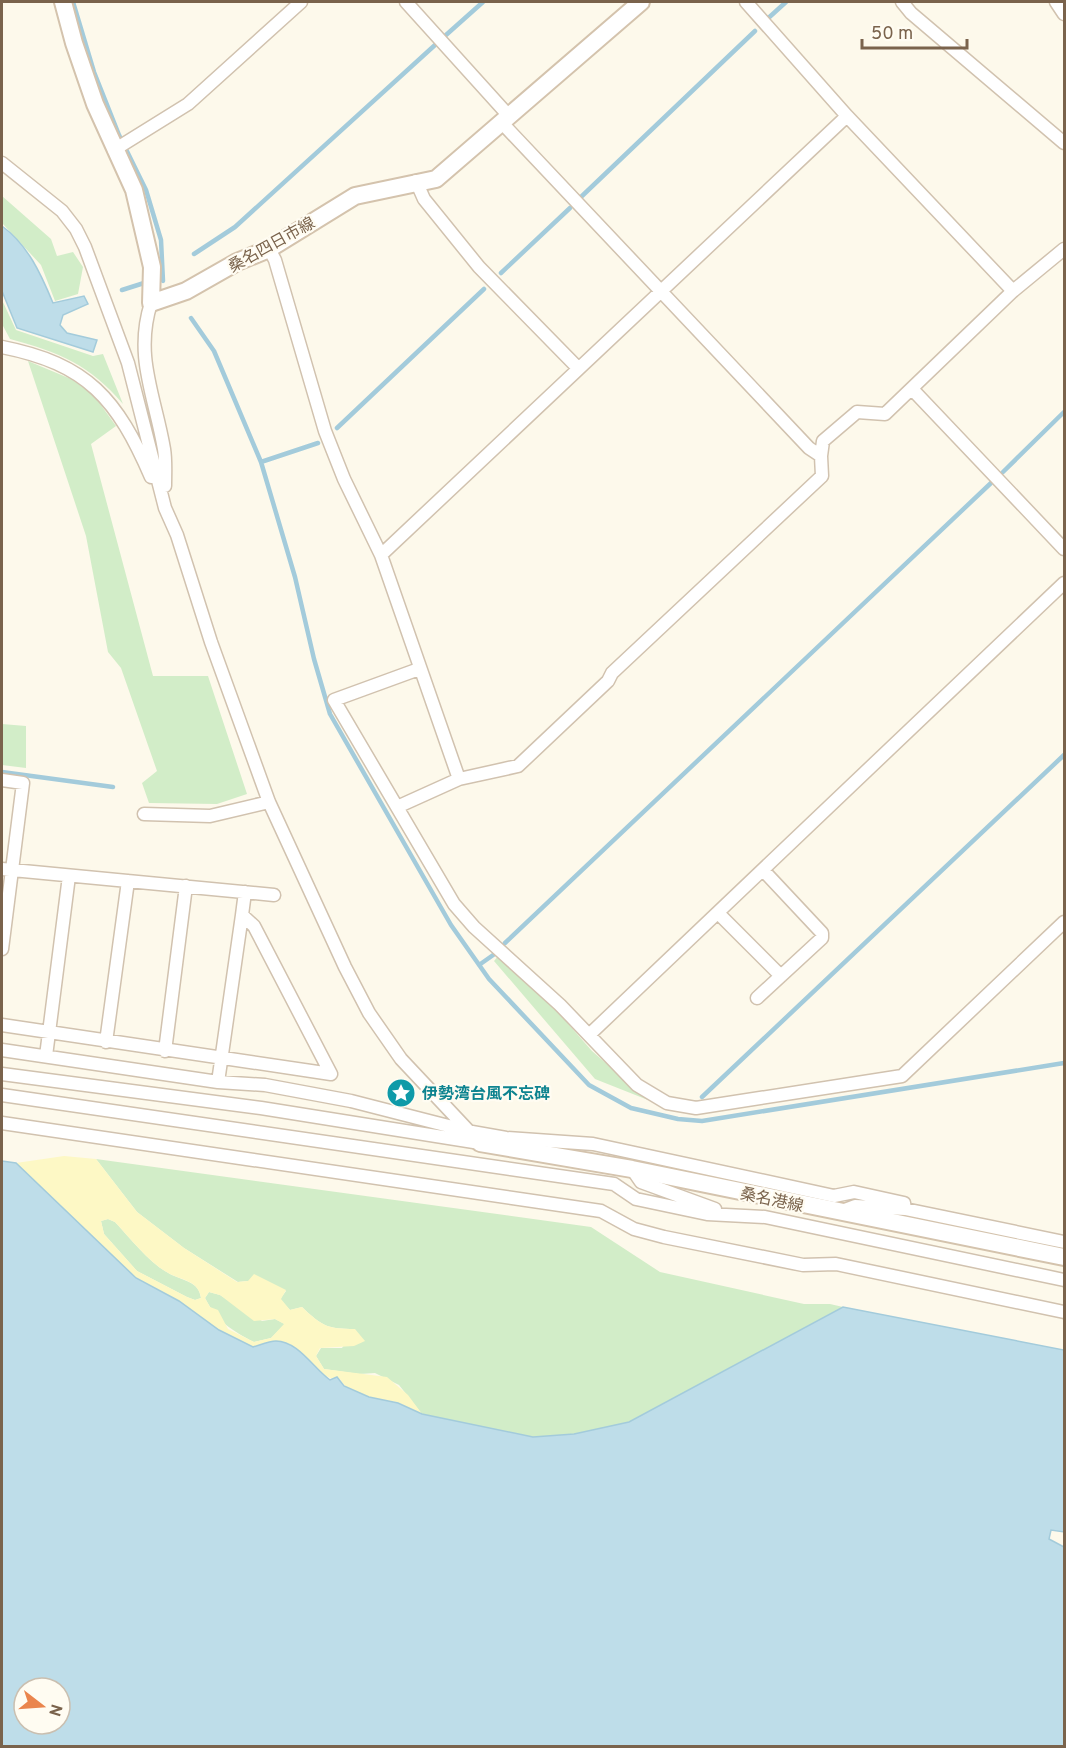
<svg xmlns="http://www.w3.org/2000/svg" width="1066" height="1748" font-family="Overpass,'Noto Sans JP',sans-serif">
<style>
.green{fill:#d2edc8}
.sand{fill:#fdf8c5;fill-rule:evenodd}
.water{fill:#bedde9;stroke:#a3cbdb;stroke-width:1.5;fill-rule:evenodd}
.lines{fill:none;stroke-linecap:round;stroke-linejoin:round}
.stream{stroke:#a3cbdb;stroke-width:4.5}
.street-casing{stroke:#d1c2af;stroke-width:15}
.secondary-casing{stroke:#d4c3ad;stroke-width:20}
.street{stroke:#fff;stroke-width:12}
.secondary{stroke:#fff;stroke-width:16}
.labels{text-anchor:middle;stroke-width:4.5;stroke-linejoin:round;paint-order:stroke}
.street-label{font-size:16px;fill:#7a634c;stroke:#fffcf2}
.culture-label{font-size:16px;font-weight:bold;fill:#0d838f;stroke:#fffcf2;text-anchor:start}
</style>
<rect width="100%" height="100%" fill="#fdf9eb"/>
<path class="green" d="M2,196L51,239L57,256L73,252L83,267L78,294L55,301L41,265L2,223Z
M2,300L16,330L93,356L103,354L123,404C90,365 59,352 10,339L2,324Z
M28,361L71,379L93,394L116,426L91,444L153,676H208L247,794L217,804L149,803L142,783L157,771L121,668L108,652L86,536Z
M2,724L26,726V768L2,765Z
M499,955L549,1002L592,1051L648,1100L595,1079L494,961Z
M96,1159L591,1227L660,1272L804,1304H830L843,1307L629,1422L574,1434L533,1437L422,1414L399,1385L375,1373L359,1374L324,1369L316,1356L321,1348H342L355,1329C327,1329 322,1326 302,1307L290,1310L280,1299L286,1291L248,1281L238,1282L184,1248L137,1212Z
M108,1219L115,1222C131,1239 149,1263 170,1274C183,1281 199,1281 201,1298L195,1300L187,1297L137,1271L104,1234L101,1221Z
M209,1292L220,1295L262,1321L275,1319L285,1324L271,1338L254,1342C232,1331 216,1320 205,1298Z"/>
<path class="sand" d="M64,1156L96,1159L137,1212L184,1248L237,1282L248,1281L254,1274L286,1290L281,1299L290,1310L302,1307C322,1326 327,1329 355,1329L365,1341L354,1346L320,1348L316,1356L324,1369L387,1377L408,1395L422,1414C413,1410 405,1405 396,1402C378,1398 349,1397 340,1379C313,1381 305,1341 276,1341C269,1341 260,1345 253,1347L219,1330L179,1301L136,1278L16,1163ZM108,1219L115,1222C131,1239 149,1263 170,1274C182,1280 199,1281 201,1298L195,1300L187,1297L137,1271L104,1234L101,1221ZM209,1292L220,1295L254,1321L275,1319L284,1324L271,1338L254,1342L228,1329L218,1310L210,1307L205,1298Z"/>
<path class="water" d="M2,226C28,245 41,274 53,303L84,296L88,304L63,315L60,325L67,333L97,340L93,352L17,328L2,291Z
M2,1161L16,1163L136,1278L179,1301L219,1330L253,1347C260,1345 269,1341 276,1341C298,1341 314,1369 330,1380L337,1377L344,1386L369,1397L398,1403L422,1414L533,1437L574,1434L629,1422L843,1307L1064,1350V1532L1051,1530L1049,1539L1064,1547V1746H2ZM24,1688H60V1724H24Z"/>
<g class="lines">
<path class="stream" d="M73,2L94,72L119,135L146,190L161,240L163,281
M764,22L786,2
M446,35L483,2
M582,196L755,31
M194,254L235,227L435,45
M501,273L570,208
M122,290L144,283
M191,318L214,351L261,462L295,577L314,659L330,714L451,925L489,979L589,1085L631,1108L678,1119L702,1121L1064,1063
M337,428L484,289
M261,462L318,443
M1003,472L1064,412
M2,772L113,787
M505,943L991,483
M479,965L496,953
M702,1097L1064,755"/>
<g class="street-casing">
<path id="street" d="M406,2L509,116
M746,2L847,116L1013,291
M902,2L911,13L1064,143
M1056,2L1064,14
M114,150L188,104L301,2
M2,163L62,211L76,229L85,247L128,363L165,508L177,535L211,642L269,802L345,967L369,1013L401,1059L480,1143
M416,181L424,199L479,267L578,368
M269,249L275,260L325,431L344,479L381,555L459,779L518,766L608,681L612,673L822,476L821,456L809,448L502,123
M151,303C134,356 155,396 164,449C166,461 165,474 165,486
M2,347C88,364 117,399 151,477
M912,389L1064,549
M821,456L823,441L857,412L885,414L1013,291L1064,249
M381,555L847,116
M419,669L334,700L454,904L474,927L560,1005L637,1085L667,1103L696,1108L902,1076L1064,922
M2,780L23,783L2,949
M397,807L459,779
M144,814L210,816L269,802
M2,869L274,895
M245,892L242,915L254,926L331,1074
M718,913L781,976
M757,998L822,938V933L763,870
M2,1025L331,1074
M589,1035L1064,583
M106,1042L128,881
M2,1050L218,1082L265,1085L351,1101L472,1132L506,1138L593,1144L834,1196L854,1192L904,1203L905,1209
M165,1051L186,886
M46,1056L69,876
M2,1074L261,1108L480,1143
M218,1082L242,915
M2,1095L614,1184L636,1199L707,1214L765,1217L1064,1280
M2,1123L601,1211L634,1229L664,1237L803,1265L836,1264L1064,1312
M632,1169L641,1182L715,1209
M839,1212L855,1206L905,1209L1064,1242"/>
</g>
<g class="secondary-casing">
<path id="secondary" d="M63,2L74,43L95,104L134,190L152,267L151,303L186,291L237,262L269,249L355,196L436,179L641,2
M480,1143L632,1169L1064,1257"/>
</g>
<use href="#street" class="street"/>
<use href="#secondary" class="secondary"/>
</g>
<defs>
<g id="sight-disc" transform="scale(1.5)"><circle r="9.5" fill="#0f9aa8" stroke="#fffcf2"/><path d="M0-6L1.8-2.2L6-1.7L2.9 1.2L3.7 5.4L0 3.3L-3.7 5.4L-2.9 1.2L-6-1.7L-1.8-2.2Z" fill="#fff"/></g>
</defs>
<g fill-rule="evenodd">
<use href="#sight-disc" x="401" y="1093"/>
</g>
<g class="labels">
<g class="street-label">
<text transform="translate(271 244) rotate(-29)" y="6">桑名四日市線</text>
<text transform="translate(772 1199) rotate(12)" y="6">桑名港線</text>
</g>
<g class="culture-label">
<text x="422" y="1099">伊勢湾台風不忘碑</text>
</g>
</g>
<rect width="1066" height="1748" fill="none" stroke="#7a634c" stroke-width="6"/>
<g transform="translate(42 1706) rotate(107)"><circle r="28" fill="#fffcf2" stroke="#cabfb0" stroke-width="1.5"/>
<path d="M0-4.5L10 22L0 15L-10 22Z" fill="#ea854d"/>
<text y="-9" font-size="16" font-weight="bold" text-anchor="middle" fill="#7a634c">N</text>
</g>
<path d="M862 39v9h105v-9" fill="none" stroke="#7a634c" stroke-width="3"/>
<text x="871" y="39" font-size="18" fill="#7a634c" stroke="#fffcf2" stroke-width="4.5" paint-order="stroke">50 m</text>
</svg>
